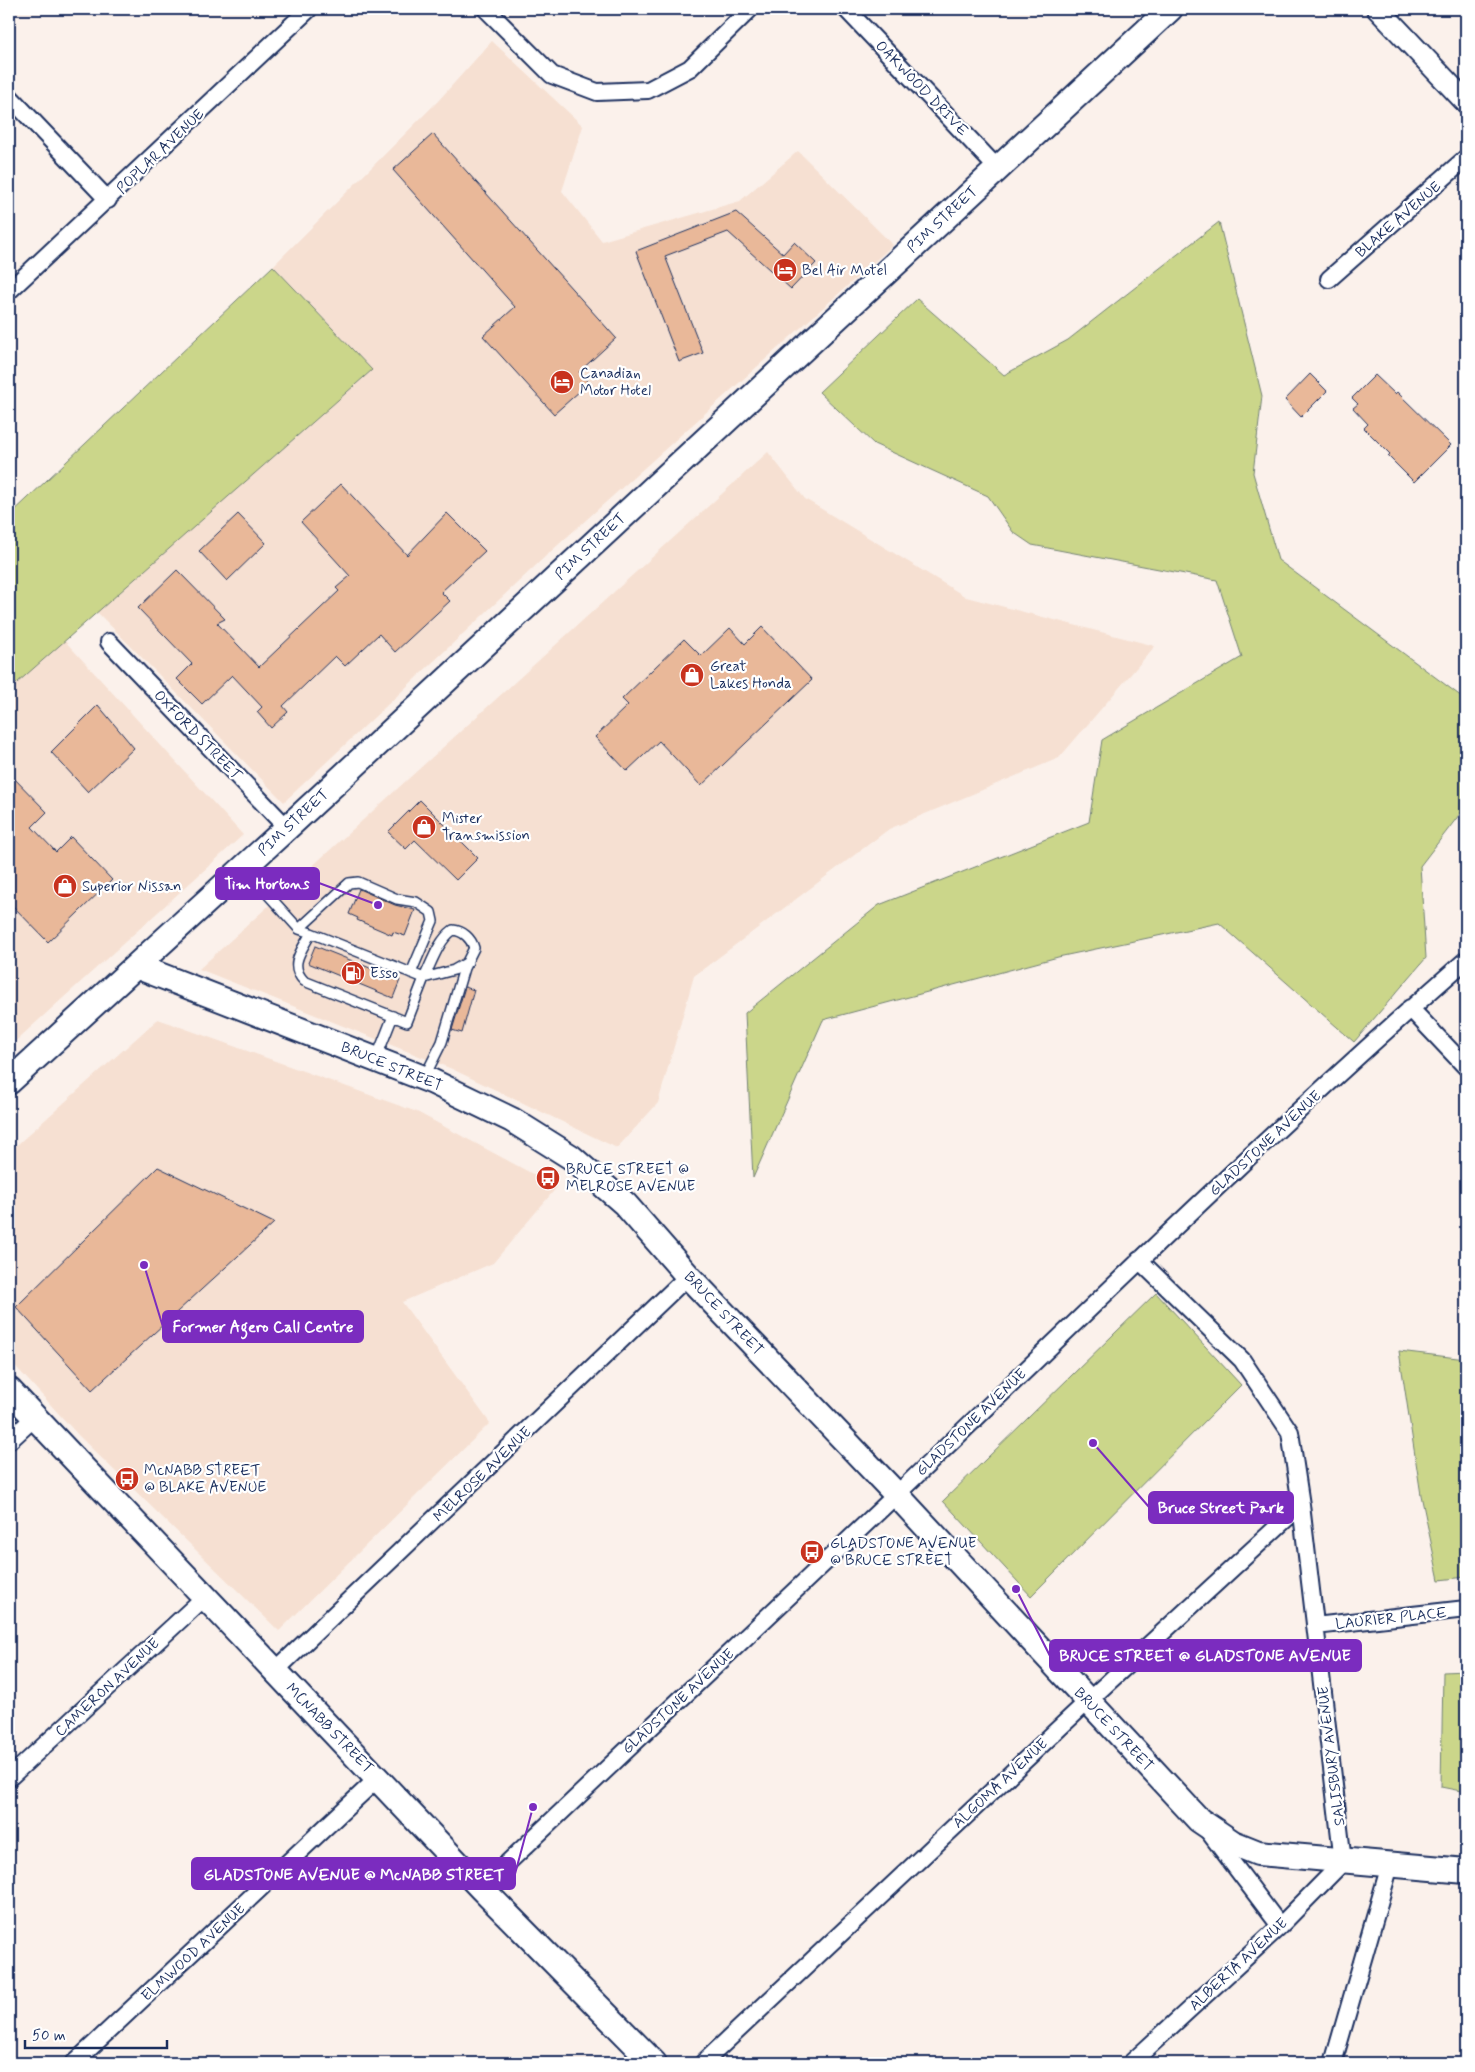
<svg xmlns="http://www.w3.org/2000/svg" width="1475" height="2072" font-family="Mynerve,sans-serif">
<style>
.built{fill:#f6e0d2}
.green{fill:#cbd68a;stroke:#738274}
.building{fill:#e9b899;stroke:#1b2f5e}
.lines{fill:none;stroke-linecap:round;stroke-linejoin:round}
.service-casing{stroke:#1b2f5e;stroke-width:12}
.minor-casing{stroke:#1b2f5e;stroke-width:20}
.tertiary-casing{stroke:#1b2f5e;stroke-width:25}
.secondary-casing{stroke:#1b2f5e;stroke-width:28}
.service{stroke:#fff;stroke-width:9}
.minor{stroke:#fff;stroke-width:16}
.tertiary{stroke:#fff;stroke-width:21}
.secondary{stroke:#fff;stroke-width:24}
.labels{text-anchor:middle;stroke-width:4.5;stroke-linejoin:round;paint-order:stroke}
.street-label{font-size:15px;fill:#1b2f5e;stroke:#fff}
.poi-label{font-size:15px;fill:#1b2f5e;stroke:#fff;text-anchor:start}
.leader{fill:none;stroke:#7b2cbf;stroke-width:2}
.callout-dot{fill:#7b2cbf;stroke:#fff;stroke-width:2}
.callout{fill:#7b2cbf;stroke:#7b2cbf;stroke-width:2}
.callout-label{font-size:16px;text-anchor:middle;font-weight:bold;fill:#fff}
</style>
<rect width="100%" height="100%" fill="#fbf1eb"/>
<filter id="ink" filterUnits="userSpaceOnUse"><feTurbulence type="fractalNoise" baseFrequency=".02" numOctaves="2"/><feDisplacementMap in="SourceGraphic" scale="10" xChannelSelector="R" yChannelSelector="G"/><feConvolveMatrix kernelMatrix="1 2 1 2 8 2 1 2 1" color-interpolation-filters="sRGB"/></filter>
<g filter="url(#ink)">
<path class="built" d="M492,41L583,126L562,191L602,241L740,201L798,151L893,245L548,554L284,802L97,612L372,370L273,266L438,101Z
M768,452L805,499L966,597L1155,646L1059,758L889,829L694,976L658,1103L617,1148L452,1069L199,969Z
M64,640L243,835L9,1047V690Z
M158,1019L417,1112L557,1187L493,1263L402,1302L490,1423L279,1631L79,1436L9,1359V1152Z"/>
<path class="green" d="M1219,222L1262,396L1253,473L1278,560L1466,700V806L1420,866L1426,958L1354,1042L1219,923L1058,957L823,1020L753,1178L745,1013L879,905L1089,822L1102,740L1242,657L1217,580L1032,545L1013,532L988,496L874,444L819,392L917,299L1004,375L1068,340Z
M273,266L372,370L9,690V516Z
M1156,1293L1241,1385L1031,1596L943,1501Z
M1399,1351L1466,1359V1577L1439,1580L1421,1495Z
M1466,1671V1792L1441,1787L1443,1672Z"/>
<path class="building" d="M433,134L616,338L579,372L589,383L554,414L483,336L515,307L393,170Z
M736,212L783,254L794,242L816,263L791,289L728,232L665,256L703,353L679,362L636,251Z
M1310,374L1327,391L1301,417L1285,400Z
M1375,375L1395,394L1397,392L1451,445L1414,482L1388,456L1390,454L1364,428L1368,424L1353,408L1358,404L1352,398Z
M341,484L407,555L447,513L485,551L441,592L450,601L395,652L379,634L345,666L335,656L283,706L288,712L271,728L257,712L262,707L232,675L202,704L177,679L192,664L138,608L177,570L225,619L217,623L259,667L339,591L336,588L350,576L301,522Z
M238,514L266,543L227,581L199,551Z
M762,627L812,680L701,786L659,741L627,771L595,737L628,705L622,699L684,639L701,656L730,628L745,644Z
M98,705L134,748L88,792L51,752Z
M9,773L47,812L32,827L56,852L71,837L112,880L48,942L9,902Z
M420,800L478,858L456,880L415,840L406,849L388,832Z
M359,889L395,905L415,910L405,936L393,932L392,935L357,920L358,918L349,914Z
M315,946L400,980L393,998L308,963Z
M465,987L474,990L462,1033L452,1030Z
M158,1167L274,1223L92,1390L16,1307Z"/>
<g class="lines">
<g class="service-casing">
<path id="service" d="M244,868L299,929L311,933L424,978L407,1022L304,981C288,965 302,950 311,933
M299,929L349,883L358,882L397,899L416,902L431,912L433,921L411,973
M424,978C432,962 438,941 453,930C463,931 471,938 474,948L464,968L442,1042L424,1078
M424,978L454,970L468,962
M376,1059L393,1016"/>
</g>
<g class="minor-casing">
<path id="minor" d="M486,9L552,75L597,92L648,90L690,68L750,9
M846,9L997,168
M9,96L108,200
M1329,279L1466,158
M9,291L309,9
M109,642L287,828
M1410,1008L1466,1067
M9,1441L35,1417
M1315,1626L1466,1609
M275,1671L688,1276
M9,1778L206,1596
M1209,1832L1280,1926
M481,1888C619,1757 758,1626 896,1495C1084,1315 1270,1131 1466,960
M74,2063L378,1778
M703,2063L1088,1701L1301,1505
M1131,2063L1280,1926L1343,1862L1301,1505L1290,1432L1242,1360L1139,1260
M1333,2063L1390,1865"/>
</g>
<g class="tertiary-casing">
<path id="tertiary" d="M1378,9L1466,102"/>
</g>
<g class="secondary-casing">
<path id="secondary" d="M136,966L431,1081L512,1120L571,1157L625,1204L688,1276L896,1494L1199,1820L1233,1843L1258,1853L1466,1871
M9,1082L287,828L1170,9
M9,1390L481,1888L654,2063"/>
</g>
<use href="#service" class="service"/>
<use href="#minor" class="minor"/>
<use href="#tertiary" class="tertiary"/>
<use href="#secondary" class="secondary"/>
</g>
</g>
<defs>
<g id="hotel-disc" transform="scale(1.25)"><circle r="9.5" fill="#c8321e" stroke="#fff"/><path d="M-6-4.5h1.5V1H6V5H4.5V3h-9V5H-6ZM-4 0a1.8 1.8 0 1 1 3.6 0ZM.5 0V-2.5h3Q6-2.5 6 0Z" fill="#fff"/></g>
<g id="shop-disc" transform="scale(1.25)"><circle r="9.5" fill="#c8321e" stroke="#fff"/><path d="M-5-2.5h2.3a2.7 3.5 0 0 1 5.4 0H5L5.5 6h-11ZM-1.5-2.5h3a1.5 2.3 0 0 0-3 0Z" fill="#fff"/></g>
<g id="fuel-disc" transform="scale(1.25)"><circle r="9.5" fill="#c8321e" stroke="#fff"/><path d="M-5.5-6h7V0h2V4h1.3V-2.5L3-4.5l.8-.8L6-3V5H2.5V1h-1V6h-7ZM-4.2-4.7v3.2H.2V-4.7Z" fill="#fff"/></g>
<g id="bus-disc" transform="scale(1.25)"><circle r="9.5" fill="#c8321e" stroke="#fff"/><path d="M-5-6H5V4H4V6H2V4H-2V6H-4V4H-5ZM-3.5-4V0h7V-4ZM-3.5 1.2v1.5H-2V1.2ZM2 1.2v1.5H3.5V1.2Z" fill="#fff"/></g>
</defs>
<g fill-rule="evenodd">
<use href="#hotel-disc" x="785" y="270"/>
<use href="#hotel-disc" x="562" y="382"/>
<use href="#shop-disc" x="692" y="675"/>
<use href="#shop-disc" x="424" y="827"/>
<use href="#shop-disc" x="65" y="886"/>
<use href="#fuel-disc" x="353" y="973"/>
<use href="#bus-disc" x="548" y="1178"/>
<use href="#bus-disc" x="127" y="1479"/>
<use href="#bus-disc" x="812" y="1552"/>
</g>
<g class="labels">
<g class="street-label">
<text transform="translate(922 88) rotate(46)" y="5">OAKWOOD DRIVE</text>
<text transform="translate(160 151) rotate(-44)" y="5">POPLAR AVENUE</text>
<text transform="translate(942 219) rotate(-43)" y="5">PIM STREET</text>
<text transform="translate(1398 219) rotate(-41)" y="5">BLAKE AVENUE</text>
<text transform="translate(590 546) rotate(-43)" y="5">PIM STREET</text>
<text transform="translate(198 735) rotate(46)" y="5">OXFORD STREET</text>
<text transform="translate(293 822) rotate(-43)" y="5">PIM STREET</text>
<text transform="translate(392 1066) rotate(22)" y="5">BRUCE STREET</text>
<text transform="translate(1265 1143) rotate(-43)" y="5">GLADSTONE AVENUE</text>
<text transform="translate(724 1313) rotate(47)" y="5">BRUCE STREET</text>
<text transform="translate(971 1422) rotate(-44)" y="5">GLADSTONE AVENUE</text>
<text transform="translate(482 1474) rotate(-44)" y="5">MELROSE AVENUE</text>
<text transform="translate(1391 1618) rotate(-6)" y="5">LAURIER PLACE</text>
<text transform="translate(107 1687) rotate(-43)" y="5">CAMERON AVENUE</text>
<text transform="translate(678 1701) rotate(-43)" y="5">GLADSTONE AVENUE</text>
<text transform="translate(330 1728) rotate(46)" y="5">MCNABB STREET</text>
<text transform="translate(1114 1729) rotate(47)" y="5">BRUCE STREET</text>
<text transform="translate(1331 1756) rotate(-97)" y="5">SALISBURY AVENUE</text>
<text transform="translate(1000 1783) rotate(-43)" y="5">ALGOMA AVENUE</text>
<text transform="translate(193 1952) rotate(-43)" y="5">ELMWOOD AVENUE</text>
<text transform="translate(1238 1964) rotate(-43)" y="5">ALBERTA AVENUE</text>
</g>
<g class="poi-label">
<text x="802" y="275">Bel Air Motel</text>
<text x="580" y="378">Canadian<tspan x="580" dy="17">Motor Hotel</tspan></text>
<text x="710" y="671">Great<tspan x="710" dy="17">Lakes Honda</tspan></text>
<text x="442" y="823">Mister<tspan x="442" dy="17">Transmission</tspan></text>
<text x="82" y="891">Superior Nissan</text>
<text x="370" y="978">Esso</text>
<text x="566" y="1174">BRUCE STREET @<tspan x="566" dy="17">MELROSE AVENUE</tspan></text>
<text x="144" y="1475">McNABB STREET<tspan x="144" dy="17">@ BLAKE AVENUE</tspan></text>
<text x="830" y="1548">GLADSTONE AVENUE<tspan x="830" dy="17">@ BRUCE STREET</tspan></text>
</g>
</g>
<path class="leader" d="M378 905L319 883M144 1265L163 1327M1093 1443L1149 1507M1016 1589L1050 1656M533 1807L515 1874"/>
<g class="callout-dot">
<circle cx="378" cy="905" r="5"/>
<circle cx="144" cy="1265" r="5"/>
<circle cx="1093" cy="1443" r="5"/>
<circle cx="1016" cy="1589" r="5"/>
<circle cx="533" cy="1807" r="5"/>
</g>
<g class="callout">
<rect x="216" y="868" width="103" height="31" rx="5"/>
<rect x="163" y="1311" width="200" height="31" rx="5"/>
<rect x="1149" y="1492" width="144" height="31" rx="5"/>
<rect x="1050" y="1640" width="311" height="31" rx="5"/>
<rect x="192" y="1858" width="323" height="31" rx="5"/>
</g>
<g class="callout-label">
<text x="267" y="889">Tim Hortons</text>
<text x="263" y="1332">Former Agero Call Centre</text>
<text x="1221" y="1513">Bruce Street Park</text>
<text x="1205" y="1661">BRUCE STREET @ GLADSTONE AVENUE</text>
<text x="354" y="1880">GLADSTONE AVENUE @ McNABB STREET</text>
</g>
<rect width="1475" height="2072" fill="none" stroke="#fff" stroke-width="30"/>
<rect x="15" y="15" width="1445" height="2042" fill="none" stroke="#1b2f5e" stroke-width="2" filter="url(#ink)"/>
<path d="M25 2040v8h142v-8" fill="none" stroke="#1b2f5e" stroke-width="2.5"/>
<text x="32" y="2040" font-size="15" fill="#1b2f5e" stroke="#ffffff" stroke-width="4" paint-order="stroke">50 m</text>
</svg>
